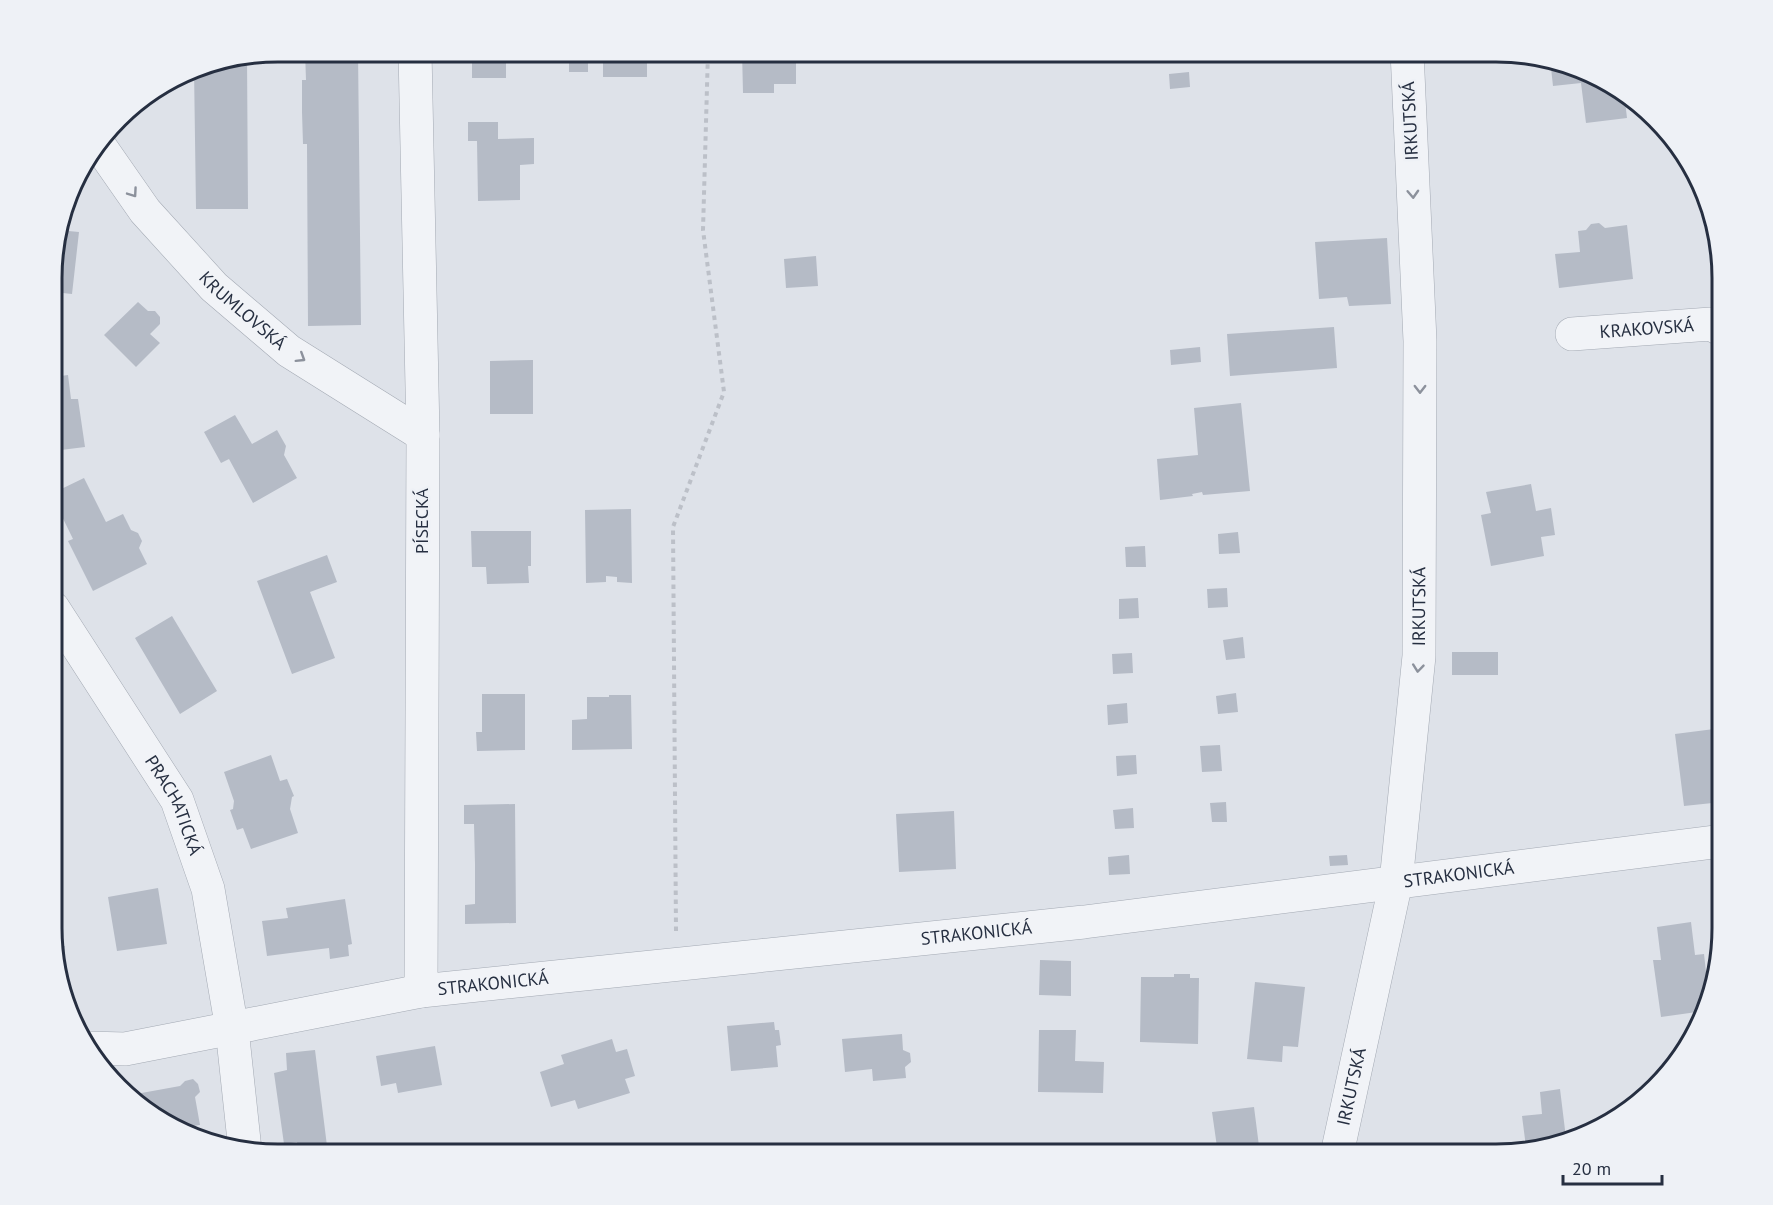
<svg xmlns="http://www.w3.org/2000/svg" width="1773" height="1205" font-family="'PT Sans',sans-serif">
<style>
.building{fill:#b5bbc6}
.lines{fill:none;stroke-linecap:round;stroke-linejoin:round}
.minor-casing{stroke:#a3a9b3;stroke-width:34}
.path{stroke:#bcc0c8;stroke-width:4;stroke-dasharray:4.5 4.5;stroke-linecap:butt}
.minor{stroke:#f1f3f7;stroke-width:33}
.oneway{stroke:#8c919c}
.labels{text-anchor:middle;stroke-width:5;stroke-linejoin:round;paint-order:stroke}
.street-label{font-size:18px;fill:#262f41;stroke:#eef1f6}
.rim{fill:none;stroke:#262f41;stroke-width:3}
</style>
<rect width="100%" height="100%" fill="#dee2e9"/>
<path class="building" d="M305,51H358L361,325L308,326L307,144H303L302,112V80H306Z
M472,51H506V78H472Z
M569,51H588V72H569Z
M603,51H647V77H603Z
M742,51H773V56L796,55V84H774V93H743Z
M247,57L248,209H196L194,68Z
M1550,59L1568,63L1624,93L1627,118L1586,123L1581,83L1553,86Z
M1189,72L1190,87L1170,89L1169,74Z
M468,122H498V139L534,138V164L520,165V200L478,201L477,141H468Z
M1599,223L1605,228L1627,225L1633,279L1559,288L1555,254L1580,252L1578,231L1586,230L1591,224Z
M58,230L79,232L72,294L53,292V249Z
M1387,238L1391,304L1349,306L1347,297L1319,299L1315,242Z
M816,256L818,286L786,288L784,259Z
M138,302L148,311H155L160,317V324L150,334L160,343L136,367L104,335Z
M1334,327L1337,368L1230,376L1227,334Z
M1200,347L1201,362L1171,365L1170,350Z
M533,360V414H490V361Z
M68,375L71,399H78L85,447L53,451V377Z
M1241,403L1250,491L1203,495L1202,492L1192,494L1193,496L1160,500L1157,459L1198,455L1194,408Z
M235,415L252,444L277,430L286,446L284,455L297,478L253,503L229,459L221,463L204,432Z
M84,478L106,522L123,514L131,530L138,533L142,541L139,548L147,564L93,591L68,541L73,539L53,498V493Z
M1531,484L1536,511L1551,508L1555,535L1541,537L1544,556L1491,566L1481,515L1491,513L1486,492Z
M631,509L632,583L617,582V577L606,576V582L586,583L585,510Z
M471,531H531V566H528L529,583L487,584L486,567H472Z
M1238,532L1240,553L1219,554L1218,534Z
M1145,546L1146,567H1126L1125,547Z
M327,555L337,582L310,592L335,658L292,674L257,581Z
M1227,588L1228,607L1208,608L1207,589Z
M1138,598L1139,618L1119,619V599Z
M172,616L217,691L180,714L135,638Z
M1243,637L1245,658L1226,660L1223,640Z
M1452,652H1498V675H1452Z
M1132,653L1133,673L1113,674L1112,654Z
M1236,693L1238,712L1218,714L1216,696Z
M482,694H525V750L477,751L476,732H482Z
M609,695H631L632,749L572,750V720L587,719V697H609Z
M1127,703L1128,723L1108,725L1107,705Z
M1722,728V802L1684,806L1675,734Z
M1220,745L1222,771L1202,772L1200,746Z
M271,755L280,781L287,779L294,796L292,797L290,809L298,833L251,849L243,828L237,830L230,810L233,809L234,801L224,772Z
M1136,755L1137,774L1117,776L1116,756Z
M1226,802L1227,822H1212L1210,803Z
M515,804L516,923L465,924V905L475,904V864L474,824H464V805Z
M1133,808L1134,828L1115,829L1113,810Z
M954,811L956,869L899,872L896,814Z
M1129,855L1130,874L1109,875L1108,857Z
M1347,855L1348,865L1330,866L1329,856Z
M1722,884V915H1718L1714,885Z
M158,888L167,944L117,951L108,897Z
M345,899L352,944L348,945L349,956L330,959L329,948L267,956L262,921L288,918L286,908Z
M1691,922L1695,955L1704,954L1706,972L1715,975L1712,990L1709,992L1710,1001L1704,1011L1661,1017L1653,960H1661L1657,927Z
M53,946H65L63,986L53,956Z
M1040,960L1071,961V996L1039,995Z
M1174,974H1190V978H1199L1198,1044L1140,1042L1141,977H1174Z
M1255,982L1305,987L1298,1047L1283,1046L1282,1062L1247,1059Z
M774,1022L775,1030H779L781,1045L776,1046L778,1067L731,1071L727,1026Z
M1039,1030H1076L1075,1061L1104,1062L1103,1093L1038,1092Z
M902,1034L903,1050L910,1053L911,1062L905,1067L906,1078L873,1081L872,1069L845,1072L842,1039Z
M612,1039L616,1052L627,1049L635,1076L625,1079L630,1093L578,1109L575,1100L551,1107L540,1072L564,1064L561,1055Z
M435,1046L442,1085L398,1093L396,1083L381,1086L376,1056Z
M315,1050L328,1154H299L297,1142L284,1144L274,1073L287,1070L286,1053Z
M193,1079L198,1084L200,1092L195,1097L200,1125L179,1128L138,1105L136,1094L180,1086L185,1081Z
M1560,1089L1566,1138L1526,1147L1522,1116L1542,1114L1540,1092Z
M1254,1107L1260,1154H1218L1212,1112Z"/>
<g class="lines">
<g class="minor-casing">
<g id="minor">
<path d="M415,51L423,435L421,991"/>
<path id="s1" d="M99,145L145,211L214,287L289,351L423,435"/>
<path id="s2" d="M1572,334L1711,324L1722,330"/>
<path id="s3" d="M53,608L177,800L208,889L232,1029L245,1150"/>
<path id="s4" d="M88,1048L125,1049L421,991L1084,922L1722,841"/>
<path id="s5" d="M1337,1154L1396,882L1419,656L1420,341L1407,51"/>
</g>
</g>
<path class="path" d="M676,931L673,527L724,392L703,230L708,51"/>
<use href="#minor" class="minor"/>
</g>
<defs><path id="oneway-chevron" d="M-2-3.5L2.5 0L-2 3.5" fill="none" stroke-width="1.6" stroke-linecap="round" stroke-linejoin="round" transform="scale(1.5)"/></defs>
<g class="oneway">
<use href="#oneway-chevron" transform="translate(133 193) rotate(55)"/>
<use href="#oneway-chevron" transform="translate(1413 194) rotate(87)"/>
<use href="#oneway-chevron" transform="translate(301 358) rotate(32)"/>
<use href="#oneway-chevron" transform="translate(1420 389) rotate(90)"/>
<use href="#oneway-chevron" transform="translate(1418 668) rotate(96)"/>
</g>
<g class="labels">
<g class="street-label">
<text transform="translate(1410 121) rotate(-93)" y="6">IRKUTSKÁ</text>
<text dy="6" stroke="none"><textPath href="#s1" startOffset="220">KRUMLOVSKÁ</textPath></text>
<text dy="6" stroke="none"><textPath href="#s2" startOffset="75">KRAKOVSKÁ</textPath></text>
<text transform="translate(422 521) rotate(-90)" y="6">PÍSECKÁ</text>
<text dy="6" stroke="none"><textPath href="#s5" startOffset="555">IRKUTSKÁ</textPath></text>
<text dy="6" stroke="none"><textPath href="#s3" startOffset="232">PRACHATICKÁ</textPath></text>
<text dy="6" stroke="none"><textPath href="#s4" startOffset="1383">STRAKONICKÁ</textPath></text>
<text dy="6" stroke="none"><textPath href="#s4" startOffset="897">STRAKONICKÁ</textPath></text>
<text dy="6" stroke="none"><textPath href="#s4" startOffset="411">STRAKONICKÁ</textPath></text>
<text dy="6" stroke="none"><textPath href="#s5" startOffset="69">IRKUTSKÁ</textPath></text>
</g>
</g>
<path d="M0 0H1773V1205H0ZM278 62H1496A216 216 0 0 1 1712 278V928A216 216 0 0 1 1496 1144H278A216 216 0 0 1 62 928V278A216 216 0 0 1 278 62Z" fill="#eef1f6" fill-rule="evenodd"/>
<path class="rim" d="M278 62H1496A216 216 0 0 1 1712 278V928A216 216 0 0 1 1496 1144H278A216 216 0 0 1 62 928V278A216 216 0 0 1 278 62Z"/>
<path d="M1563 1175v9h99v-9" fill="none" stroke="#262f41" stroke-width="3"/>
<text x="1572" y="1175" font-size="18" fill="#262f41" stroke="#eef1f6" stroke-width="4.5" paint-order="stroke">20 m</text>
</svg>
